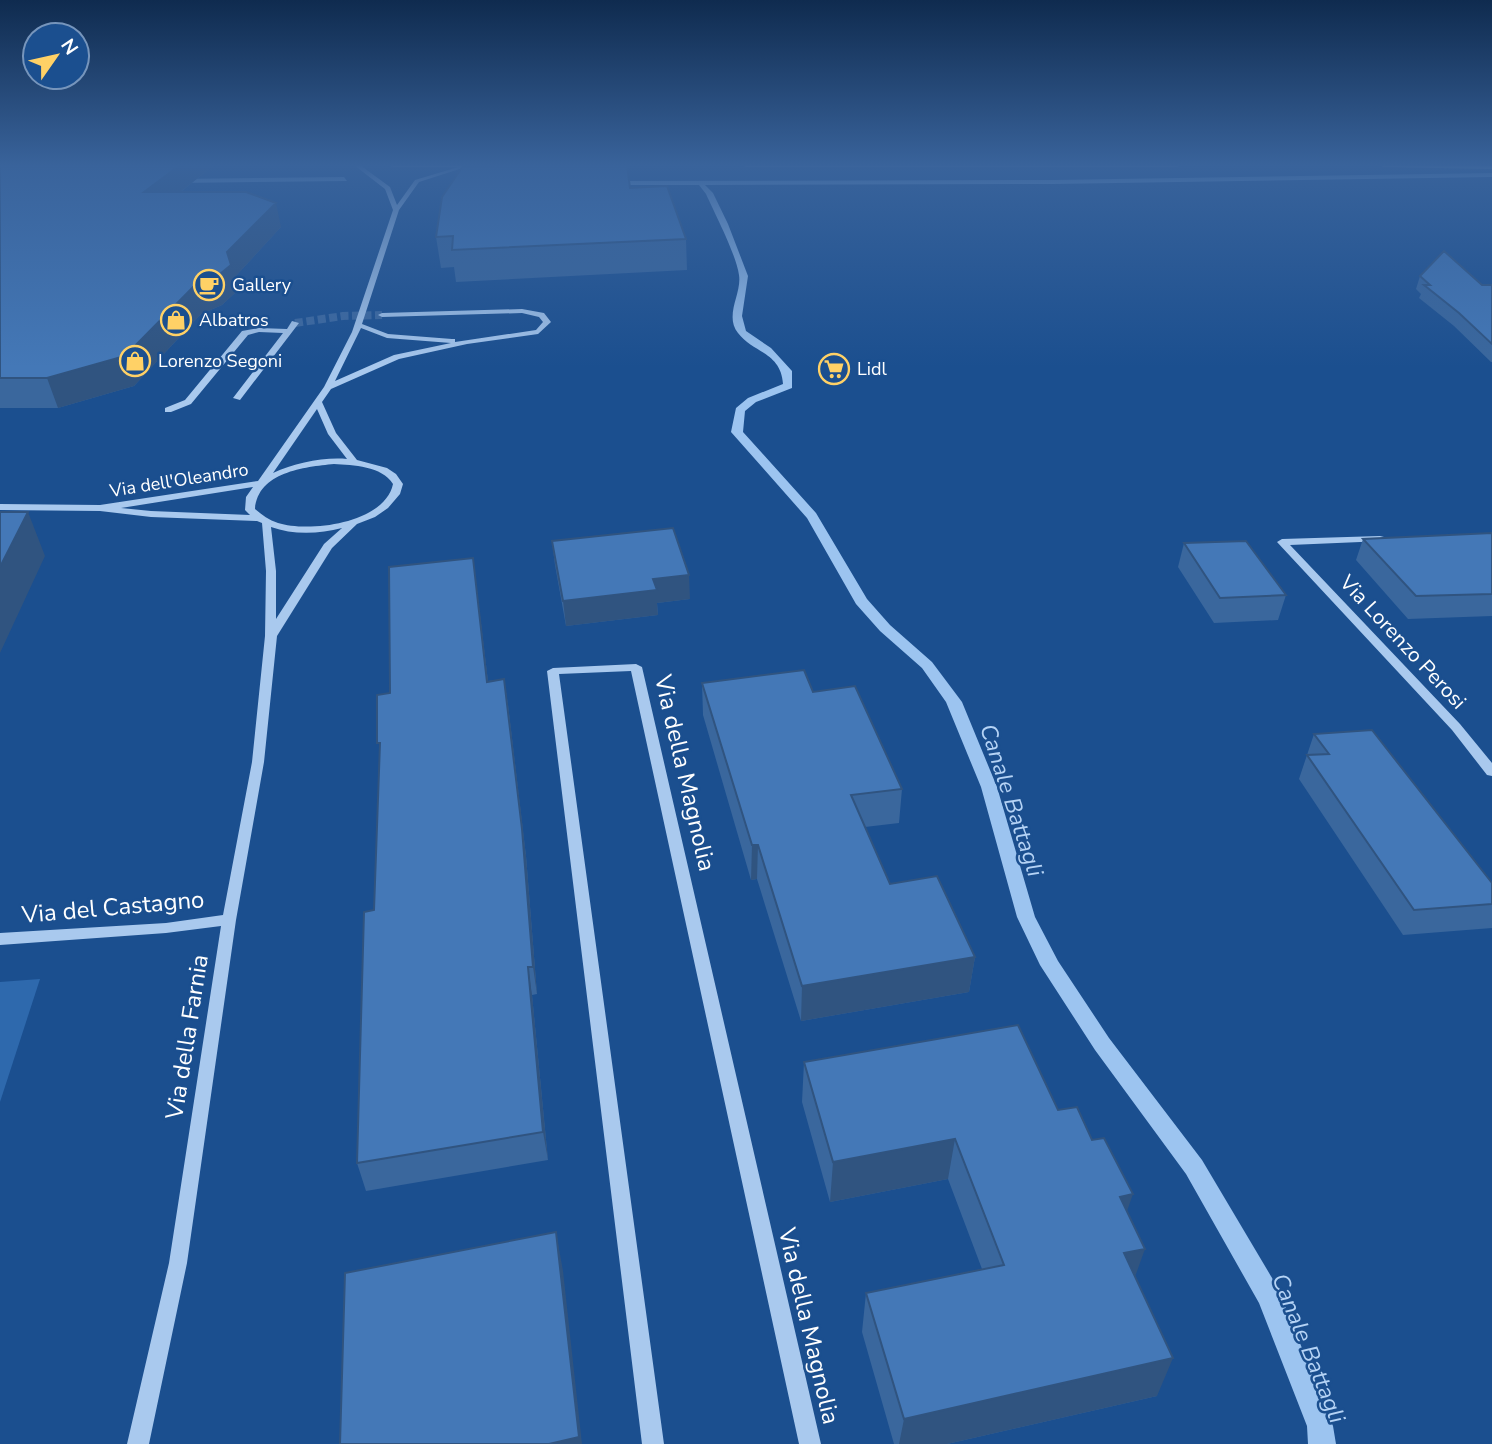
<svg xmlns="http://www.w3.org/2000/svg" width="1492" height="1444" font-family="'Nunito Sans',sans-serif">
<style>
.green{fill:#2e69ad}
.lines{fill:none;stroke-linecap:round;stroke-linejoin:round}
.stream{fill:#9cc4f0;fill-rule:evenodd}
.minor-tunnel{stroke:#3d69a0;stroke-width:8;stroke-dasharray:8 3.5;stroke-linecap:butt}
.minor{fill:#a9c9ee;fill-rule:evenodd}
.major{fill:#f0f6ff;fill-rule:evenodd}
.wall{fill:#3a679d}
.shaded-wall{fill:#305480}
.building{fill:#4478b7;stroke:#305480;stroke-width:2}
.labels{text-anchor:middle;stroke-width:5;stroke-linejoin:round;paint-order:stroke}
.far-poi-label{font-size:18px;fill:#fff;stroke:#1b4f8f;text-anchor:start}
.far-street-label{font-size:18px;fill:#fff;stroke:#1b4f8f}
.street-label{font-size:21px;fill:#fff;stroke:#1b4f8f}
.water-label{font-size:23px;font-style:italic;fill:#b5d3f5;stroke:#1b4f8f}
.near-street-label{font-size:24px;fill:#fff;stroke:#1b4f8f}
</style>
<rect width="100%" height="100%" fill="#1b4f8f"/>
<path class="green" d="M40,979L0,1102V982Z"/>
<g class="lines">
<path class="stream" d="M1492,173V177L1053,184L705,185L713,193L728,224L748,276L742,316L746,331L771,348L792,371V388L756,402L745,411L743,432L816,513L867,599L890,625L932,662L962,702L997,787L1035,917L1058,961L1109,1038L1202,1160L1278,1288L1333,1426L1336,1444H1308L1307,1426L1259,1303L1186,1174L1095,1050L1040,965L1017,917L981,787L946,702L922,668L880,631L856,604L807,518L731,432L736,408L748,398L783,384C781,352 753,353 738,333C724,315 742,294 739,275C736,254 715,214 706,194L699,185H609L605,183L609,181L1053,180Z
M344,177L347,181L173,183L169,181L173,179Z"/>
<path class="minor-tunnel" d="M295,323L343,316L382,315"/>
<path class="minor" d="M354,165H360L390,187L397,205L415,180L465,165H472L419,182L399,210L362,324L388,334L452,339H455V342L536,330L543,322L539,317L522,313L382,317L378,315L382,313L522,309L544,313L551,322L538,334L467,344L399,359L331,389L322,402L336,433L357,460L387,468L396,474L403,484L400,494L388,508L375,517L357,524L332,548L277,636L264,762L236,920L187,1263L149,1444H127L169,1263L221,926L166,933L0,945V933L166,923L223,915L252,762L265,636L266,571L262,523L257,521L151,517L100,511L0,510V504L100,505L258,481L324,387L352,332L393,210L385,189ZM361,328L387,338L451,343L394,355L335,381ZM317,409L328,434L347,459C323,457 295,463 273,473ZM334,464C353,465 382,466 393,484C385,523 310,533 278,523C269,520 262,515 255,509C258,472 304,467 334,464ZM253,487L246,497L245,510L250,515L151,511L121,508ZM271,527C293,535 319,534 342,528L324,544L276,619V571Z
M292,321L299,323L240,400L233,398L283,333L259,332L248,335L191,404L171,412H165V408L185,400L242,331L259,328L287,329Z
M1380,536L1384,537V541L1290,545L1460,724L1492,763V776L1487,775L1452,730L1277,542L1282,539Z
M636,664L642,667L821,1444H799L631,671L559,674L664,1444H642L547,671L553,668Z"/>
<path class="major" d="M389,165H477L473,167H393Z
M742,165H1181L1177,167H746Z
M1379,165H1492V169L1383,167Z"/>
</g>
<path class="wall" d="M0,165H214L181,192L281,227L234,278L237,291L222,305L201,314L134,386L58,408H0Z
M630,188L686,239L687,270L456,282L454,267L441,268L436,237Z
M1420,276L1482,285H1492V362H1491L1454,326L1419,298L1421,294L1416,289Z
M1492,533V616L1408,619L1356,560L1363,539Z
M552,541L690,599L657,603L658,615L566,626L555,565Z
M1184,543L1286,595L1278,620L1214,623L1178,567Z
M473,558L488,681L504,679L508,705L526,856L537,994L532,995L548,1160L366,1191L357,1163L374,910L390,693Z
M702,683L813,692L902,789L899,823L865,827L890,884L975,957L969,992L801,1021L757,879L751,880L703,715Z
M1314,734L1492,883V928L1403,935L1299,779Z
M804,1062L1058,1110L1092,1140L1127,1211L1135,1277L1157,1396L947,1444H894L862,1332L866,1293L982,1269L948,1179L830,1202L802,1102Z"/>
<path class="shaded-wall" d="M180,165H214L151,215L144,192Z
M276,203L281,227L234,278L237,291L222,305L201,314L134,386L58,408L47,378L227,252Z
M28,512L45,556L0,653V567Z
M473,558L476,582L491,708L487,682Z
M689,575L690,599L657,603L658,615L566,626L563,601L653,579Z
M504,679L526,856L537,994L533,967Z
M752,845H758L757,879L751,880Z
M975,957L969,992L801,1021L802,986Z
M528,967L532,995L548,1160L543,1132Z
M955,1139L948,1179L830,1202L833,1162Z
M1133,1194L1119,1234L1120,1197Z
M556,1232L563,1271L582,1444H549Z
M1145,1249L1131,1288L1124,1253Z
M1173,1358L1157,1396L947,1444H899L904,1419Z"/>
<path class="building" d="M0,165H180L144,192H246L276,203L227,252L231,265L215,278L193,287L125,356L47,378H0Z
M501,165H627L630,188L667,186L686,239L452,250L453,236L436,237L442,197L463,166Z
M1444,251L1482,285H1492V344L1459,313L1424,285H1430L1420,276Z
M0,512H28L0,567Z
M673,528L689,575L653,579L657,590L563,601L552,541Z
M1492,533V594L1416,596L1363,539Z
M1246,541L1286,595L1220,598L1184,543Z
M473,558L487,682L504,679L522,829L533,967H528L543,1132L357,1163L364,912L374,910L380,743H377V695L390,693L389,567Z
M804,670L813,692L855,686L902,789L851,795L890,884L937,876L975,957L802,986L758,845H752L702,683Z
M1372,730L1492,883V904L1414,910L1307,755L1329,754L1314,734Z
M1018,1025L1058,1110L1077,1107L1092,1140L1104,1138L1133,1194L1120,1197L1145,1249L1124,1253L1173,1358L904,1419L866,1293L1004,1265L955,1139L833,1162L804,1062Z
M556,1232L579,1437L549,1444H340L345,1273Z"/>
<linearGradient id="sky" x2="0" y2="1"><stop stop-color="#0f2b4f"/><stop offset="0.45" stop-color="#39639b"/><stop offset="1" stop-color="#39639b" stop-opacity="0"/></linearGradient>
<rect width="1492" height="367" fill="url(#sky)"/>
<defs>
<g id="cafe-ring" transform="scale(1.575)"><circle r="9.5" fill="#1b4f8f" stroke="#ffd166" stroke-width="1.5"/><path d="M-5.5-4.5H6V0H3Q3 3.5 0 3.5H-2.5Q-5.5 3.5-5.5 0ZM3-3.2v2h1.7v-2ZM-6 4.5H4V6H-6Z" fill="#ffd166"/></g>
<g id="shop-ring" transform="scale(1.575)"><circle r="9.5" fill="#1b4f8f" stroke="#ffd166" stroke-width="1.5"/><path d="M-5-2.5h2.3a2.7 3.5 0 0 1 5.4 0H5L5.5 6h-11ZM-1.5-2.5h3a1.5 2.3 0 0 0-3 0Z" fill="#ffd166"/></g>
<g id="supermarket-ring" transform="scale(1.575)"><circle r="9.5" fill="#1b4f8f" stroke="#ffd166" stroke-width="1.5"/><path d="M-6-5.5h2.5l.6 2H6L4.5 2H-2.5L-4.4-4H-6ZM-1.5 3.2a1.3 1.3 0 1 0 .1 0ZM3 3.2a1.3 1.3 0 1 0 .1 0Z" fill="#ffd166"/></g>
</defs>
<g fill-rule="evenodd">
<use href="#cafe-ring" x="209" y="285"/>
<use href="#shop-ring" x="176" y="320"/>
<use href="#shop-ring" x="135" y="361"/>
<use href="#supermarket-ring" x="834" y="369"/>
</g>
<g class="labels">
<g class="far-poi-label">
<text x="232" y="291">Gallery</text>
<text x="199" y="326">Albatros</text>
<text x="158" y="367">Lorenzo Segoni</text>
<text x="857" y="375">Lidl</text>
</g>
<g class="far-street-label">
<text transform="translate(179 480) rotate(-9)" y="6">Via dell'Oleandro</text>
</g>
<g class="street-label">
<text transform="translate(1403 642) rotate(47)" y="7">Via Lorenzo Perosi</text>
</g>
<g class="water-label">
<text transform="translate(1012 800) rotate(72)" y="8">Canale Battagli</text>
<text transform="translate(1309 1348) rotate(68)" y="8">Canale Battagli</text>
</g>
<g class="near-street-label">
<text transform="translate(685 773) rotate(77)" y="8">Via della Magnolia</text>
<text transform="translate(113 907) rotate(-5)" y="8">Via del Castagno</text>
<text transform="translate(187 1037) rotate(-81)" y="8">Via della Farnia</text>
<text transform="translate(809 1326) rotate(77)" y="8">Via della Magnolia</text>
</g>
</g>
<g transform="translate(56 56) rotate(56)"><circle r="33" fill="#1b4f8f" stroke="#7695bc" stroke-width="2"/>
<path d="M0-5L12 26L0 18L-12 26Z" fill="#ffd166"/>
<text y="-10" font-size="19" font-weight="bold" text-anchor="middle" fill="#ffffff">N</text>
</g>
</svg>
